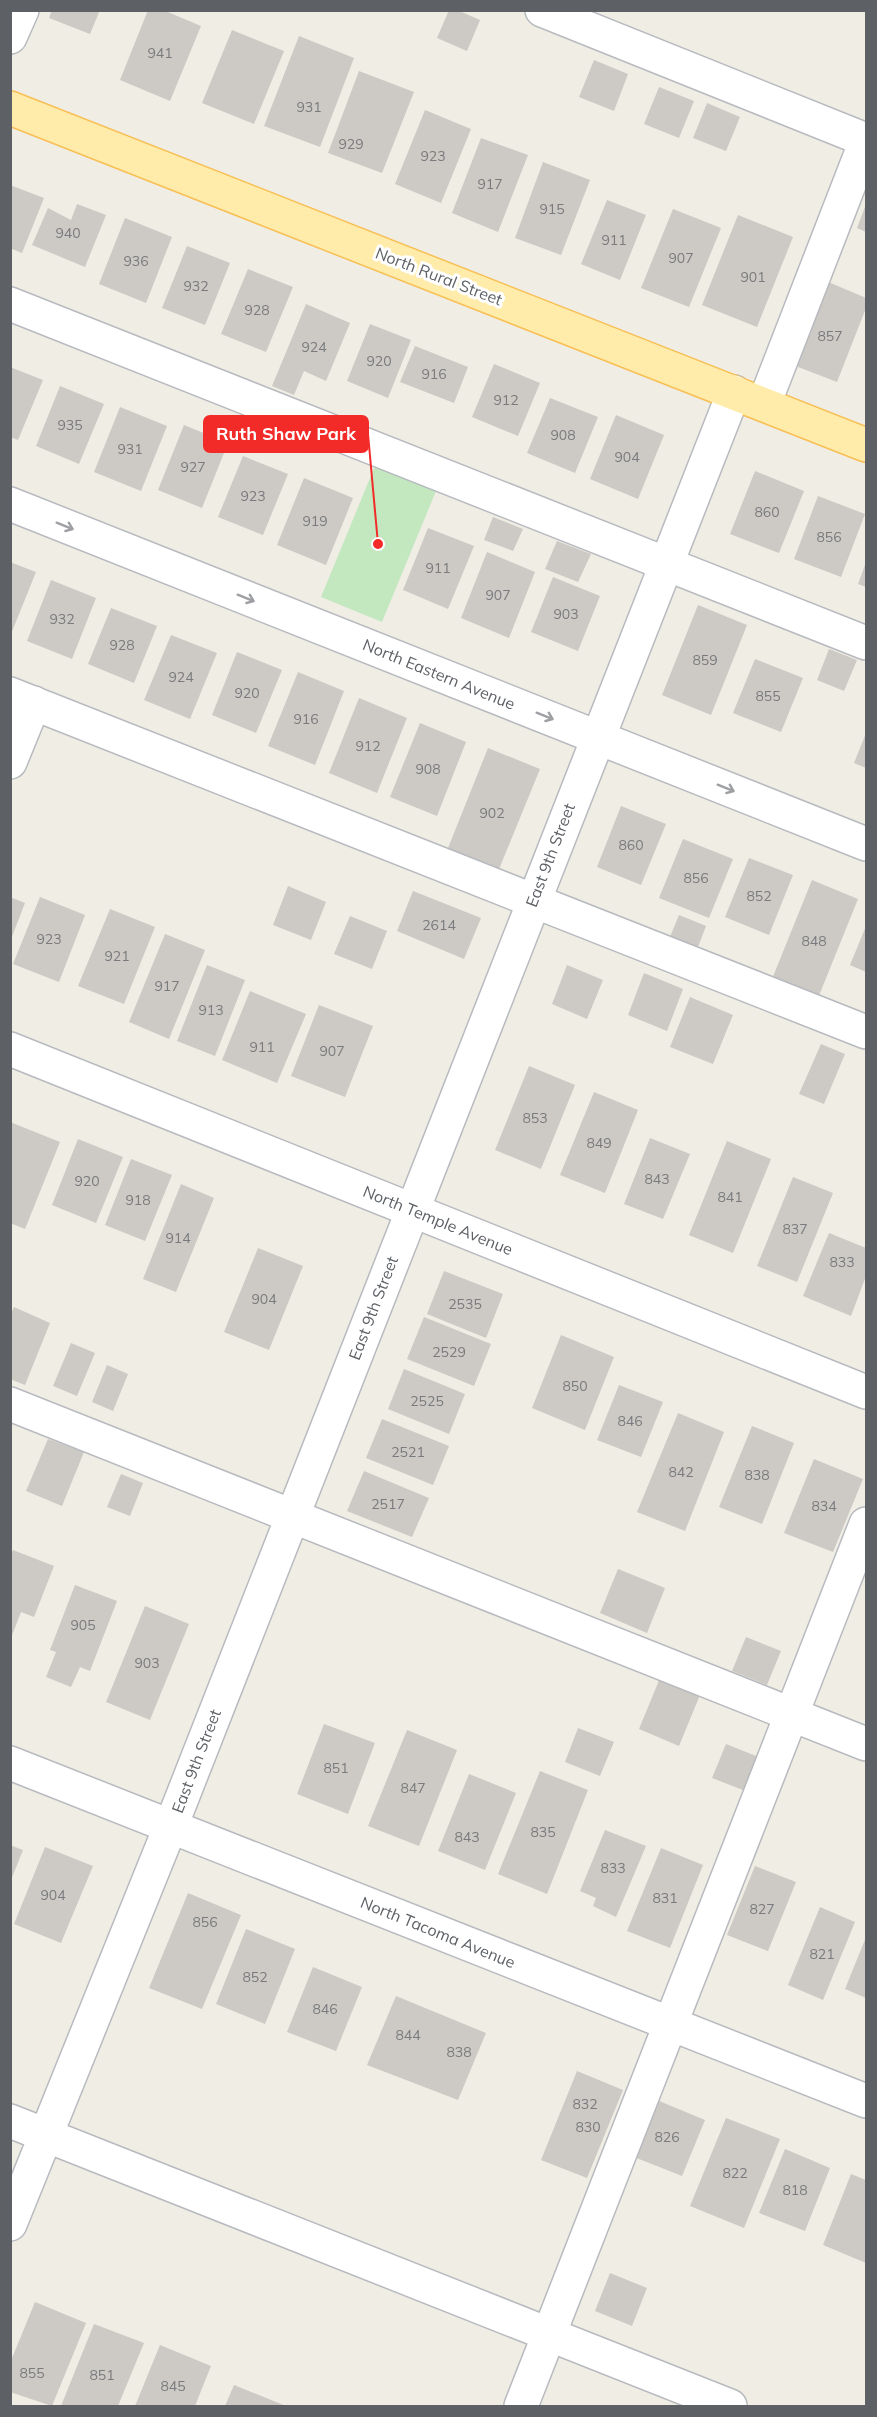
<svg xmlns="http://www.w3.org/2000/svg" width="877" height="2417" font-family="Mulish,sans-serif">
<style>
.green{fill:#c3e8c0}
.building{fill:#cdc9c4}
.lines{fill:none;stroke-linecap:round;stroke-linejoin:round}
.minor-casing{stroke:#b7bbbf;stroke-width:36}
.major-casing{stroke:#f8bf55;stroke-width:36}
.minor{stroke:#fff;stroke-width:33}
.major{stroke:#ffecab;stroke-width:33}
.oneway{stroke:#9ea0a3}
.labels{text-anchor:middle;stroke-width:6;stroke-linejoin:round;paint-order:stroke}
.number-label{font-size:14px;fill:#797b7e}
.street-label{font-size:16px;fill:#5d6166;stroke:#fff}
.leader{fill:none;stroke:#f22b29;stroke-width:2}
.callout-dot{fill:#f22b29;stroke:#fff;stroke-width:2}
.callout{fill:#f22b29;stroke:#f22b29;stroke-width:2}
.callout-label{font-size:18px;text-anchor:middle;font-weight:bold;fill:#fff}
</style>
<rect width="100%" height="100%" fill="#f0ede5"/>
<path class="green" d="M375,466L436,491L382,622L321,597Z"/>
<path class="building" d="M52,10H100L90,34L49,18Z
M148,10H163L201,26L170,101L120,80Z
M449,10H457L480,20L467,51L437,38Z
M232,30L284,51L254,124L202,103Z
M299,36L354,58L320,147L264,126Z
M594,60L628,74L614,111L579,97Z
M359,71L414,92L382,173L328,153Z
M659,87L694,101L679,138L644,124Z
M707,103L740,117L726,151L693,138Z
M425,110L471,129L441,203L395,184Z
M481,138L528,155L498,232L452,213Z
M543,162L590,180L561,255L515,238Z
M10,185L44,198L22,253L10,248Z
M607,200L646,215L620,280L581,264Z
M77,204L106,215L85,267L32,245L48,208L71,220Z
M866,204V232L857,228Z
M673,209L721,228L689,307L641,288Z
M738,215L793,237L757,327L702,305Z
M125,218L172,237L146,303L99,284Z
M187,246L230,263L205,325L162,308Z
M248,269L293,287L266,352L221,334Z
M826,281L866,298V308L837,382L793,365Z
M306,304L350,323L326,381L304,371L294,395L272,386Z
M370,324L411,340L388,398L347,381Z
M415,346L468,367L454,403L400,382Z
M494,364L540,383L518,436L472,417Z
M10,367L43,380L18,440L10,437Z
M60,386L104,404L79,464L36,446Z
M550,398L598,417L575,473L527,453Z
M120,407L167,426L141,491L94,472Z
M616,415L664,435L638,499L590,479Z
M184,425L228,443L202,508L158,490Z
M243,456L288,474L263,535L218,517Z
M755,471L804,491L779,553L730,534Z
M304,478L353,498L326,565L277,545Z
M818,496L865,514L841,577L794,559Z
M493,517L523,529L513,551L484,540Z
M428,528L474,546L448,609L403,590Z
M557,541L591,554L578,582L545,569Z
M487,552L535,572L509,638L461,618Z
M10,562L36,572L11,634H10Z
M866,562V587L858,584Z
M553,577L600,596L578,651L531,632Z
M51,580L96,598L72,659L27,641Z
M698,605L747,625L711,715L662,695Z
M111,608L157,626L134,683L88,664Z
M171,635L217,653L190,719L144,700Z
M829,649L857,660L844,691L817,680Z
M237,652L282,670L256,733L212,715Z
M755,659L803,678L781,732L733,713Z
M298,672L344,691L315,765L268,746Z
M359,698L407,718L377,793L329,773Z
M420,723L466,742L437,816L390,797Z
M866,733V768L854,763Z
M488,748L540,769L495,879L444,858Z
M621,806L666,824L641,885L597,867Z
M683,839L733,859L709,918L659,898Z
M749,858L793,875L769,935L725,917Z
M812,880L858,899L816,1003L770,984Z
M288,886L326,902L311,940L273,925Z
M413,891L481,918L464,959L397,931Z
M10,897L25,903L11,939H10Z
M40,897L85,915L59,982L13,964Z
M110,909L155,927L124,1004L78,986Z
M679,915L706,926L695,955L667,944Z
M350,916L387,931L372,969L334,954Z
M866,926V972L850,965Z
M165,934L205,950L169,1039L129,1022Z
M207,965L245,980L215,1056L177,1041Z
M567,965L603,980L587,1019L552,1004Z
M644,973L683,989L667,1031L628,1015Z
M250,991L306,1014L277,1083L222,1060Z
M690,997L733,1015L713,1064L670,1047Z
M319,1005L373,1026L345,1097L291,1076Z
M821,1044L845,1054L824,1104L799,1094Z
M529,1066L575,1085L541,1169L495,1150Z
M594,1092L638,1110L605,1193L560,1175Z
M10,1122L60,1142L25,1229L10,1223Z
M650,1138L690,1154L663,1219L624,1204Z
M78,1139L123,1157L96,1223L52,1205Z
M727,1141L771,1159L733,1253L689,1235Z
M131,1159L172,1175L145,1241L105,1225Z
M793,1177L833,1193L797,1282L757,1266Z
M181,1184L214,1198L176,1292L143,1279Z
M829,1233L866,1248V1276L851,1316L803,1296Z
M258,1248L303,1266L269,1350L224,1332Z
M444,1271L503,1294L486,1338L427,1314Z
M14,1307L50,1323L25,1385L10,1379V1316Z
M424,1317L491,1344L474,1386L407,1359Z
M561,1335L614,1357L585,1430L532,1408Z
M71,1343L95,1353L77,1396L53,1386Z
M107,1365L128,1374L113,1411L92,1402Z
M404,1369L465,1394L449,1434L388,1409Z
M619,1385L663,1402L641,1457L597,1440Z
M678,1413L724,1432L685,1531L637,1512Z
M382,1419L449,1446L433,1485L366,1458Z
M752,1426L794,1443L762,1524L719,1507Z
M48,1439L84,1452L62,1506L26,1491Z
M814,1459L863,1479L833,1552L784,1533Z
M364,1471L429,1498L412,1537L347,1511Z
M121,1474L143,1483L130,1516L107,1507Z
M13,1550L54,1566L34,1617L21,1612L11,1638L10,1557Z
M618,1569L665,1588L647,1633L600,1613Z
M75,1585L117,1601L90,1671L80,1667L71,1687L46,1677L56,1652L50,1650Z
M145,1606L189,1624L150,1720L106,1702Z
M746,1637L781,1651L767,1685L732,1671Z
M660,1678L700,1695L679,1746L639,1729Z
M324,1724L375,1743L348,1814L297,1794Z
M578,1728L614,1742L600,1776L565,1762Z
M407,1730L457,1750L419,1846L368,1826Z
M726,1744L761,1758L748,1792L712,1778Z
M540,1771L588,1790L547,1894L498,1874Z
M469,1774L516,1793L485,1870L438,1851Z
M605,1830L646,1846L616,1917L593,1906L596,1898L580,1891Z
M10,1845L23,1850L11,1880H10Z
M45,1847L93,1866L61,1943L14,1924Z
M661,1848L703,1865L670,1948L627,1931Z
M755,1866L796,1882L768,1951L727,1935Z
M188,1893L241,1915L202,2009L149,1988Z
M820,1907L855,1922L823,2000L788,1985Z
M246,1929L295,1949L265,2024L216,2004Z
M866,1937V1998L845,1989Z
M313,1967L362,1987L336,2051L287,2032Z
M396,1996L486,2033L458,2100L367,2065Z
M577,2071L623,2090L587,2178L541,2160Z
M652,2098L705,2120L682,2176L629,2155Z
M726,2118L780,2139L744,2228L690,2206Z
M785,2149L830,2168L805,2231L759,2213Z
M851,2174L866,2180V2263L823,2245Z
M610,2273L647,2288L632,2326L595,2311Z
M35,2302L86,2323L52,2406L10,2392V2363Z
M94,2324L144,2343L118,2406H61Z
M160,2345L211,2366L195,2406H135Z
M234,2385L286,2406H225Z"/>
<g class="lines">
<g class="minor-casing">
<path id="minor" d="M542,10L866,140
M10,37L22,10
M10,304L866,643
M764,404L866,141
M10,504L866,844
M10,694L866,1032
M10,762L34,703
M10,1049L866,1392
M10,1404L866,1744
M10,1763L866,2101
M10,2121L730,2406
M10,2224L180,1803L734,392
M521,2406L866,1524"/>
</g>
<g class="major-casing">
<path id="major" d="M10,108L866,445"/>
</g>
<use href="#minor" class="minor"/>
<use href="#major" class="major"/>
</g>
<defs><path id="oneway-shaft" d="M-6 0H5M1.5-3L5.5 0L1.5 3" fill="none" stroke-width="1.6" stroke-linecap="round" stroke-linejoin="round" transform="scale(1.5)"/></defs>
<g class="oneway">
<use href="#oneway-shaft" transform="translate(65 526) rotate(22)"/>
<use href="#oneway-shaft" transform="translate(246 598) rotate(22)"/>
<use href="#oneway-shaft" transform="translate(545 716) rotate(22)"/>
<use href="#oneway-shaft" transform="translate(726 788) rotate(22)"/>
</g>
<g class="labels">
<g class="number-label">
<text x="160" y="58">941</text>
<text x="309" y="112">931</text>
<text x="351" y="149">929</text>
<text x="433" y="161">923</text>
<text x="490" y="189">917</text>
<text x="552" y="214">915</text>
<text x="68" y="238">940</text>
<text x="614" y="245">911</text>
<text x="681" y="263">907</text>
<text x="136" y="266">936</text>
<text x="753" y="282">901</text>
<text x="196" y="291">932</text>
<text x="257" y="315">928</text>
<text x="830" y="341">857</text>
<text x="314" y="352">924</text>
<text x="379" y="366">920</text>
<text x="434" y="379">916</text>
<text x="506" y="405">912</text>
<text x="70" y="430">935</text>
<text x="563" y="440">908</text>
<text x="130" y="454">931</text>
<text x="627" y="462">904</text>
<text x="193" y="472">927</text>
<text x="253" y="501">923</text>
<text x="767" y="517">860</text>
<text x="315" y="526">919</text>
<text x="829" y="542">856</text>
<text x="438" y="573">911</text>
<text x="498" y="600">907</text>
<text x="566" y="619">903</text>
<text x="62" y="624">932</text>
<text x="122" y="650">928</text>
<text x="705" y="665">859</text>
<text x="181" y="682">924</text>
<text x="247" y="698">920</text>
<text x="768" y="701">855</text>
<text x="306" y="724">916</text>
<text x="368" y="751">912</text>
<text x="428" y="774">908</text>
<text x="492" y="818">902</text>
<text x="631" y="850">860</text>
<text x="696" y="883">856</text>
<text x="759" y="901">852</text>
<text x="439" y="930">2614</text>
<text x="49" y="944">923</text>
<text x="814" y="946">848</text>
<text x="117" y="961">921</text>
<text x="167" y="991">917</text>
<text x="211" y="1015">913</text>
<text x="262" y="1052">911</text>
<text x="332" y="1056">907</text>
<text x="535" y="1123">853</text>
<text x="599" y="1148">849</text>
<text x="657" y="1184">843</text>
<text x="87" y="1186">920</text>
<text x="730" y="1202">841</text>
<text x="138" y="1205">918</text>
<text x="795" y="1234">837</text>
<text x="178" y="1243">914</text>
<text x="842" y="1267">833</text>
<text x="264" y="1304">904</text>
<text x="465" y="1309">2535</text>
<text x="449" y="1357">2529</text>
<text x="575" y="1391">850</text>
<text x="427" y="1406">2525</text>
<text x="630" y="1426">846</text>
<text x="408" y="1457">2521</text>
<text x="681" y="1477">842</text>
<text x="757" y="1480">838</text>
<text x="388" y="1509">2517</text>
<text x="824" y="1511">834</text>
<text x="83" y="1630">905</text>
<text x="147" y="1668">903</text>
<text x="336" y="1773">851</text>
<text x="413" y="1793">847</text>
<text x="543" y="1837">835</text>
<text x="467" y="1842">843</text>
<text x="613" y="1873">833</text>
<text x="53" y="1900">904</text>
<text x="665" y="1903">831</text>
<text x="762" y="1914">827</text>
<text x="205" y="1927">856</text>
<text x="822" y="1959">821</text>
<text x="255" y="1982">852</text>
<text x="325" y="2014">846</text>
<text x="408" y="2040">844</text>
<text x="459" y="2057">838</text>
<text x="585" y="2109">832</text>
<text x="588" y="2132">830</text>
<text x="667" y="2142">826</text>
<text x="735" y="2178">822</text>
<text x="795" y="2195">818</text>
<text x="32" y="2378">855</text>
<text x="102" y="2380">851</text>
<text x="173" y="2391">845</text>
</g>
<g class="street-label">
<text transform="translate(439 276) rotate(21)" y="6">North Rural Street</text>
<text transform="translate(439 674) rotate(22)" y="6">North Eastern Avenue</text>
<text transform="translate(550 855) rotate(-69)" y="6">East 9th Street</text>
<text transform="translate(438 1220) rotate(22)" y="6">North Temple Avenue</text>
<text transform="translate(373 1308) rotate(-69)" y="6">East 9th Street</text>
<text transform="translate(196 1761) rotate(-69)" y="6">East 9th Street</text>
<text transform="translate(438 1932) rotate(22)" y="6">North Tacoma Avenue</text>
</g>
</g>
<path class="leader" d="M378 544L368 434"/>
<circle class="callout-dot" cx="378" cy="544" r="6"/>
<rect class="callout" x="204" y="416" width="164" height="36" rx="6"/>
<g class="callout-label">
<text x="286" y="440">Ruth Shaw Park</text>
</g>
<rect width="877" height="2417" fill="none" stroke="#5d6166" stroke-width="24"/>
</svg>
